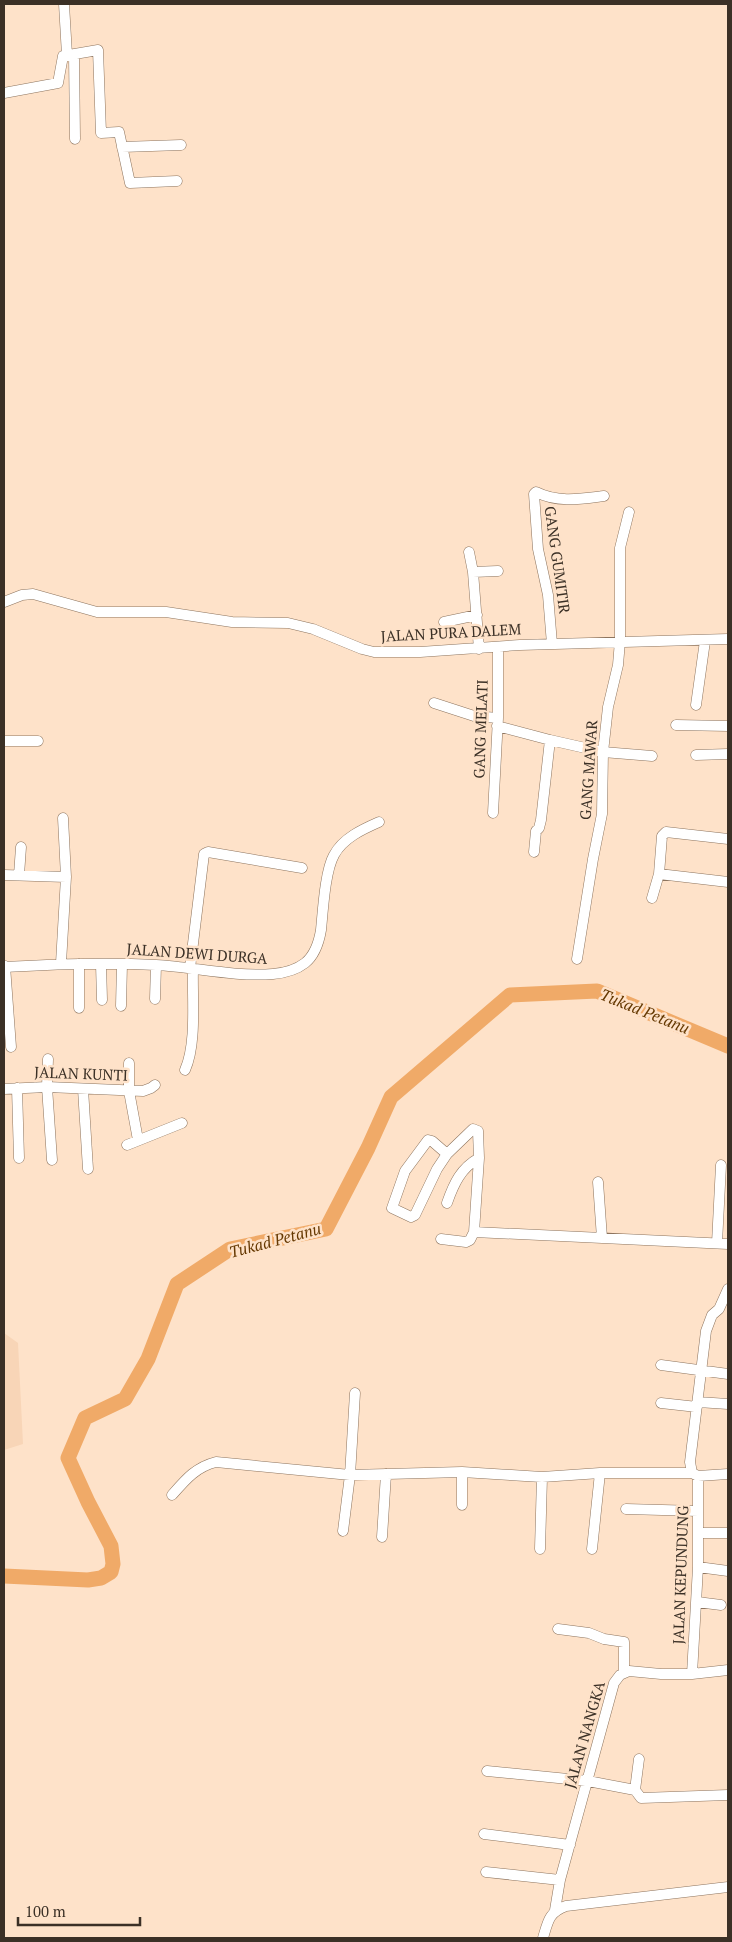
<svg xmlns="http://www.w3.org/2000/svg" width="732" height="1942" font-family="'PT Serif',serif">
<style>
.built{fill:#f8d5b7}
.lines{fill:none;stroke-linecap:round;stroke-linejoin:round}
.river{stroke:#f0aa68;stroke-width:15}
.minor-casing{stroke:#8d745e;stroke-width:11}
.minor{stroke:#fff;stroke-width:10}
.labels{text-anchor:middle;stroke-width:5;stroke-linejoin:round;paint-order:stroke}
.street-label{font-size:15px;fill:#3b3026;stroke:#fee2c9}
.water-label{font-size:16px;font-style:italic;fill:#663902;stroke:#fee2c9}
</style>
<rect width="100%" height="100%" fill="#fee2c9"/>
<path class="built" d="M4,1333L18,1343L23,1444L4,1450Z"/>
<g class="lines">
<path class="river" d="M4,1576L88,1580L101,1578L111,1572L113,1564L111,1546L88,1502L68,1458L85,1418L125,1399L148,1359L177,1284L230,1249L326,1229L368,1148L391,1097L510,995L597,991L728,1046"/>
<g class="minor-casing">
<path id="minor" d="M64,4L67,55
M74,54L75,139
M4,93L58,83L63,56L98,50L101,133L119,132L130,183L177,181
M122,147L181,145
M469,552L473,572L479,649
M473,572L498,571
M4,602L22,595L33,594L97,612H166L232,622L288,623L313,629L362,649L374,652H420L520,645L728,639
M444,622L477,615
M552,644L548,595L538,549L534,494L536,492C558,503 580,499 604,496
M434,703L474,716L498,718
M696,705L705,641
M676,725L728,726
M497,726L550,740L541,820L539,828L536,831L534,852
M550,740L603,752L652,756
M4,741H38
M696,755L728,754
M493,813L498,718V647
M659,874L728,882
M4,875L66,877
M19,875L21,847
M652,898L659,874L662,836L666,832L728,839
M577,959L593,859L602,814L603,752L608,707L618,665L620,641V548L629,512
M61,963L66,877L63,818
M79,964V1008
M101,964L102,1000
M5,966L11,1047
M4,967C54,964 105,962 156,965C194,967 234,977 273,974C284,973 296,970 305,963C315,955 319,942 321,930C323,910 325,871 334,855C343,838 363,829 379,822
M190,968L204,854L208,852L302,868
M155,999L156,965
M121,1006L122,964
M48,1059L47,1087L52,1160
M129,1063V1091L138,1140
M185,1070C197,1043 192,998 193,969
M17,1088L19,1158
M4,1089L47,1087L143,1091L151,1088L155,1085
M83,1089L88,1169
M127,1145L182,1123
M447,1154L432,1141L428,1140L405,1171L392,1208L411,1217L415,1215L437,1169L447,1154L473,1129L478,1131L479,1158L474,1232
M598,1182L602,1238
M447,1203C454,1183 461,1168 479,1158
M441,1239L466,1242L470,1240L474,1232L728,1244
M717,1243L721,1165
M728,1289L719,1309L712,1315L706,1331L690,1462L692,1473L698,1476L728,1474
M661,1365L728,1374
M698,1402L728,1404
M661,1403L697,1407
M172,1495C186,1479 196,1467 216,1462L350,1475L462,1472L542,1477L600,1473H692
M462,1505V1472
M626,1509L698,1511
M343,1531L350,1475L355,1393
M698,1533H728
M382,1537L386,1474
M540,1549L542,1477
M592,1549L600,1473
M698,1567L728,1571
M697,1602L721,1605
M558,1629L589,1633L604,1639L624,1642V1673
M692,1674L698,1567V1476
M487,1771L588,1781L635,1790L641,1798L728,1795
M635,1790L639,1759
M484,1834L570,1845
M486,1872L560,1880
M555,1910L560,1880L614,1683L620,1675L629,1671L661,1674H692L728,1670
M543,1938C548,1921 549,1912 566,1906L728,1887"/>
</g>
<use href="#minor" class="minor"/>
</g>
<g class="labels">
<g class="street-label">
<text transform="translate(557 560) rotate(82)" y="5">GANG GUMITIR</text>
<text transform="translate(451 633) rotate(-3)" y="5">JALAN PURA DALEM</text>
<text transform="translate(481 729) rotate(-88)" y="5">GANG MELATI</text>
<text transform="translate(589 770) rotate(-86)" y="5">GANG MAWAR</text>
<text transform="translate(197 954) rotate(4)" y="5">JALAN DEWI DURGA</text>
<text transform="translate(81 1074) rotate(2)" y="5">JALAN KUNTI</text>
<text transform="translate(681 1575) rotate(-88)" y="5">JALAN KEPUNDUNG</text>
<text transform="translate(585 1735) rotate(-74)" y="5">JALAN NANGKA</text>
</g>
<g class="water-label">
<text transform="translate(645 1011) rotate(22)" y="6">Tukad Petanu</text>
<text transform="translate(275 1240) rotate(-15)" y="6">Tukad Petanu</text>
</g>
</g>
<rect width="732" height="1942" fill="none" stroke="#3b3026" stroke-width="10"/>
<path d="M18 1917v8h122v-8" fill="none" stroke="#3b3026" stroke-width="2.5"/>
<text x="25" y="1917" font-size="15" fill="#3b3026" stroke="#fee2c9" stroke-width="4" paint-order="stroke">100 m</text>
</svg>
